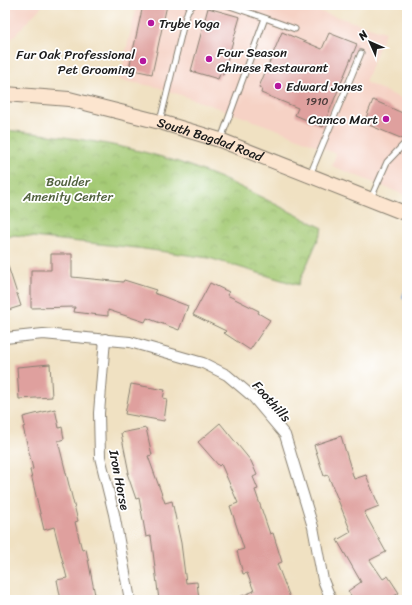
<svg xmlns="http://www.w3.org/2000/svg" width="412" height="605" font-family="Sriracha,sans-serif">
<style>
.built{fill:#f6d2c5}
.park{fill:url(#park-crowns);stroke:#607348}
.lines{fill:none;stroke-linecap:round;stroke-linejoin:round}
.stream{stroke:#75a5df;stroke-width:4}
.building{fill:#dfa09e}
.service-casing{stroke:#867e6f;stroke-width:7}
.minor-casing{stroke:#867e6f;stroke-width:12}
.secondary-casing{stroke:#867e6f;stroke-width:16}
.service{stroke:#fff;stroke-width:5}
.minor{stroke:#fff;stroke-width:10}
.secondary{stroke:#fce5cf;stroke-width:14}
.poi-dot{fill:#b5179e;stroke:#fff;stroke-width:1.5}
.labels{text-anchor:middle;stroke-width:3.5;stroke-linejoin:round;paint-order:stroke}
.number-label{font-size:11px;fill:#4d3d3c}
.poi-label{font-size:13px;fill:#1c1c1c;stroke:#fff;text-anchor:start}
.street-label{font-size:13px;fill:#1c1c1c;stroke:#fff}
.park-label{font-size:13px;fill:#52623f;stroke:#fff}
</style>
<defs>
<pattern id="park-crowns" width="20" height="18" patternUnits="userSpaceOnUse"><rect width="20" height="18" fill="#a4ca74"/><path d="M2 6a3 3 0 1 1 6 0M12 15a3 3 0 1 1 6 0" fill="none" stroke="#8dad64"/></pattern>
</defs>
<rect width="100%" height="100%" fill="#fff"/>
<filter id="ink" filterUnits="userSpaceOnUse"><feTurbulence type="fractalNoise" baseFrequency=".025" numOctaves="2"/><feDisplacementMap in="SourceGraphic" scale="8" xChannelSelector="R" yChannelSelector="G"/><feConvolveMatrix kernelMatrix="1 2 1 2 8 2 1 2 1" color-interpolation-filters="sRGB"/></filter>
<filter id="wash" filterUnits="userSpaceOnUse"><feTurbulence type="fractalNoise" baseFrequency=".012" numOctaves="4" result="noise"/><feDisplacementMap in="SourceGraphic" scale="16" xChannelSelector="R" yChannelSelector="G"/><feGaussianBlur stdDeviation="0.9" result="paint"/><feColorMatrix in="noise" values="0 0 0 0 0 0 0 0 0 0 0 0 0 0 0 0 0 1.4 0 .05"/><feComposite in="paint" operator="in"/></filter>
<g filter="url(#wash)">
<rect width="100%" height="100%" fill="#f0e1c2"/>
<path class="built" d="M5,5H43L5,46Z
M137,5H299L385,32L365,82L407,101V196L332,166L336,154L284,132L221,109L157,87L119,80Z"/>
<path class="park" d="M5,130C72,137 140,146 203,171C243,186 285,210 323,228L298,285L209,258L137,248L14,235L5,238Z"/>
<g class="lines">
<path class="stream" d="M404,297L407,290"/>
</g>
<g id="blocks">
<path class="building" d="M143,5H167L152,74L129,69Z
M208,8L240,17L223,75L220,74L218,79L191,71Z
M282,32L322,49L329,33L357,44L323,127L295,115L298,108L261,93L262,89L259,87Z
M373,100L407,115V137L403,139L364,123Z
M51,254H72V277L123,282L124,280L156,290L154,293L188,306L179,330L147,318L145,322L108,310V316L74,312L75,307L31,308V270H51Z
M5,263H7L21,306L5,311Z
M210,283L229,292L227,295L259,311L258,313L270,320L250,350L224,333L226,331L193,315Z
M50,364L52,397L19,399L17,367Z
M131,384L165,390L163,398L167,399L164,421L125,414Z
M55,409L59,428L62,427L64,439L58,441L78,521L75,522L82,550L86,549L96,600H61L57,580L67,578L54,527L44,530L30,470L33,469L23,427L25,426L23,417Z
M220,423L251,461L257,475L253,477L258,489L255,490L270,534L273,533L282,562L277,564L291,600H232L254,591L247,573L243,574L237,551L244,549L230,506L238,503L221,464L219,466L198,442Z
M146,428L152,455L148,456L165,503L172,501L181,543L186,583L197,582L199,600H159L151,536L146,537L139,498L136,499L127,473H129L121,433Z
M341,436L354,479L366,475L379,506L364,512L386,552L370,560L383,579L388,576L399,593L388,600H354L348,591L361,582L337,540L351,532L328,475L324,476L314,445Z"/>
</g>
</g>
<g filter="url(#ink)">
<use href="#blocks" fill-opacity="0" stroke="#867e6f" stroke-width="1"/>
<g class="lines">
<g class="service-casing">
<path id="service" d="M265,18L295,29
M160,121L185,19L188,10L193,5
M221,139L265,18L227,5
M310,175L361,53
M371,198L387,162L407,141"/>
</g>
<g class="minor-casing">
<path id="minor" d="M5,338L43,334L130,342L203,363L227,375L253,397L285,435L313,527L323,580L331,600
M105,339L99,413L100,457L114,514L130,600"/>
</g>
<g class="secondary-casing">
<g id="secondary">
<path id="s1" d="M5,94L69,99L160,122L220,140L407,214"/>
</g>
</g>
<use href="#service" class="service"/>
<use href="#minor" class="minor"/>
<use href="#secondary" class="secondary"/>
</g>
</g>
<g class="poi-dot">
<circle cx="151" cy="23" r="4"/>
<circle cx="209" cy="59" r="4"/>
<circle cx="143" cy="61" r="4"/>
<circle cx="278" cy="86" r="4"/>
<circle cx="386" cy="119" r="4"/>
</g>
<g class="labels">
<g class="number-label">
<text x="317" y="105">1910</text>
</g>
<g class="poi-label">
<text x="159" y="28">Trybe Yoga</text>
<text x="217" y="57">Four Season<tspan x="217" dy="15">Chinese Restaurant</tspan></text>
<text x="135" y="59" text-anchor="end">Fur Oak Professional<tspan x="135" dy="15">Pet Grooming</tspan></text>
<text x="286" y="91">Edward Jones</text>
<text x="378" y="124" text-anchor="end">Camco Mart</text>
</g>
<g class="street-label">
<text dy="5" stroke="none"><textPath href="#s1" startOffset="211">South Bagdad Road</textPath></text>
<text transform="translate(272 401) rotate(48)" y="5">Foothills</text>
<text transform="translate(120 480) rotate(79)" y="5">Iron Horse</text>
</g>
<g class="park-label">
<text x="68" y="186">Boulder<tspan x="68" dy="15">Amenity Center</tspan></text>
</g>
</g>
<rect width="412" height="605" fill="none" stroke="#fff" stroke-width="20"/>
<g transform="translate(370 42) rotate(315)" stroke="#ffffff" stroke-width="3" paint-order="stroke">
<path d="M0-3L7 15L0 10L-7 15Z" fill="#1c1c1c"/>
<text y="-6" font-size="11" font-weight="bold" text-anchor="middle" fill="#1c1c1c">N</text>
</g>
</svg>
